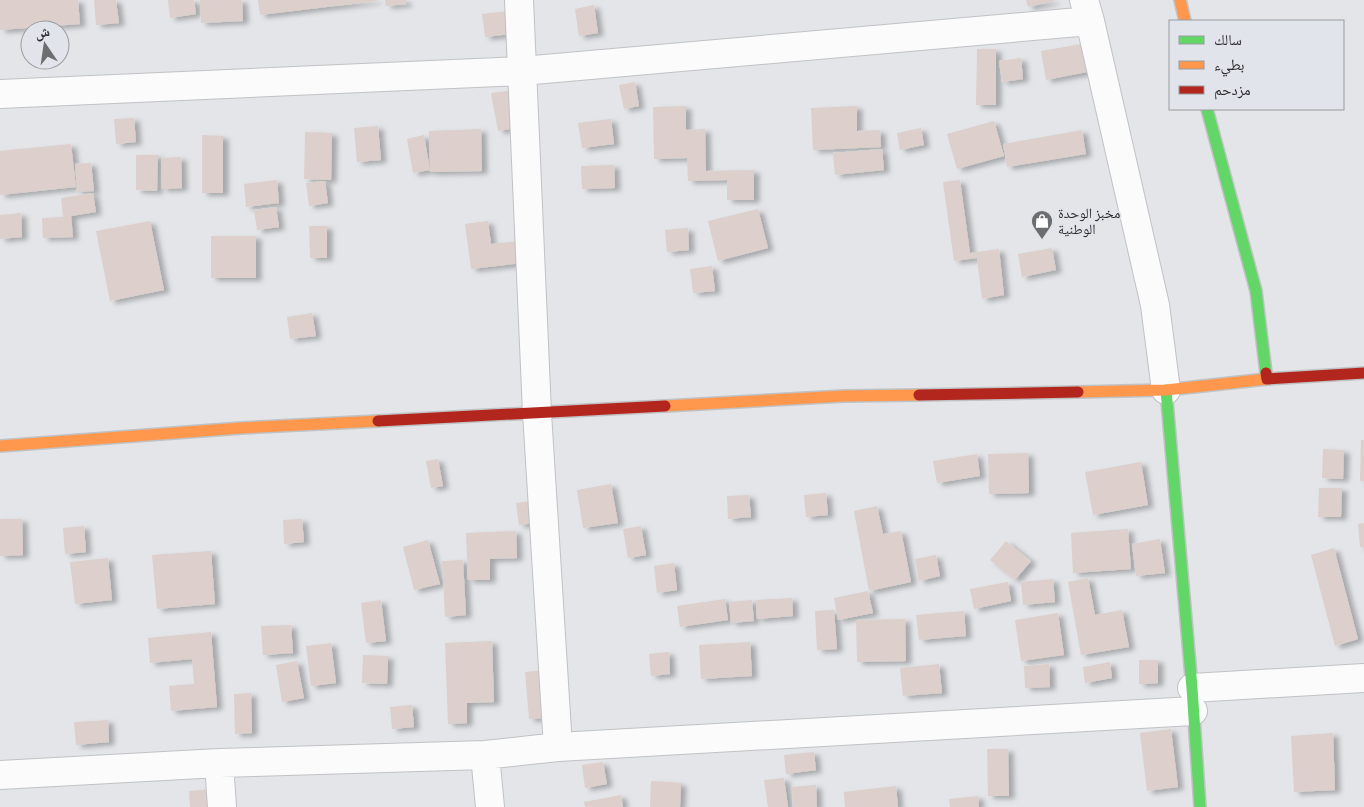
<svg xmlns="http://www.w3.org/2000/svg" width="1364" height="807" font-family="'Source Sans 3','Noto Naskh Arabic',sans-serif">
<style>
.building{fill:#dccfcc;filter:url(#shadow)}
.lines{fill:none;stroke-linecap:round;stroke-linejoin:round}
.street-casing{stroke:#c0c2c4;stroke-width:30}
.fast-casing{stroke:#c0c2c4;stroke-width:14}
.slow-casing{stroke:#c0c2c4;stroke-width:14}
.jam-casing{stroke:#c0c2c4;stroke-width:14}
.street{stroke:#fbfbfc;stroke-width:28}
.fast{stroke:#63d668;stroke-width:11}
.slow{stroke:#ff974d;stroke-width:11}
.jam{stroke:#b3261e;stroke-width:11}
.labels{text-anchor:middle;stroke-width:4;stroke-linejoin:round;paint-order:stroke}
.poi-label{font-size:14px;fill:#2c2d2f;stroke:#e1e4ea;text-anchor:start}
</style>
<defs>
<filter id="shadow"><feDropShadow dx="5.5" dy="3" stdDeviation="2.5" flood-color="#0004"/></filter>
</defs>
<rect width="100%" height="100%" fill="#e3e5e8"/>
<path class="building" d="M0,0H78L80,24L0,30Z
M94,0H116L119,23L96,25Z
M168,0H194L196,14L170,18Z
M200,0H242L243,21L201,23Z
M258,0H377V1L260,15Z
M385,0H406V4L386,6Z
M1026,0H1054V1L1028,7Z
M594,5L598,33L579,36L575,9Z
M508,11L511,34L485,37L482,14Z
M1082,44L1087,72L1046,80L1041,51Z
M977,49H996V105H976Z
M1021,58L1023,79L1002,82L999,61Z
M635,82L639,106L624,109L619,85Z
M508,91L515,128L498,131L491,93Z
M686,106V130L705,129L706,171L754,170V200H727V180L688,181L687,158L654,159L653,107Z
M857,106V131L880,130L881,147L813,150L811,108Z
M134,118L136,142L116,144L114,119Z
M611,119L614,144L582,148L578,123Z
M994,121L1004,156L957,169L947,134Z
M378,126L381,160L357,162L354,128Z
M921,128L924,145L900,150L897,133Z
M481,129L482,171L430,172L429,131Z
M1082,130L1086,154L1007,167L1003,144Z
M305,132L332,133L331,180L304,179Z
M202,135L223,136V193H202Z
M424,135L430,170L413,173L407,139Z
M71,144L76,187L0,195V151Z
M882,149L884,170L835,175L833,153Z
M136,155H158L157,191L136,190Z
M181,157L182,188L162,189L161,158Z
M91,163L94,191L77,192L75,164Z
M614,165L615,188L582,189L581,166Z
M277,180L279,203L246,207L244,184Z
M960,180L970,253L999,249L1004,295L982,299L977,258L954,261L943,182Z
M325,181L328,203L309,206L306,183Z
M93,193L96,212L71,216L73,237L43,238L42,218L63,217L61,198Z
M276,207L279,227L257,230L254,210Z
M758,209L768,248L718,261L708,221Z
M21,213L22,237L0,239V215Z
M150,221L164,290L110,301L96,231Z
M488,221L491,244L520,241L522,263L471,269L465,224Z
M309,226H327V258H310Z
M688,228L689,250L667,252L665,230Z
M211,236H256V278H211Z
M1052,248L1056,270L1022,277L1018,254Z
M712,266L715,291L693,293L690,269Z
M312,313L316,336L290,339L287,317Z
M1361,440H1364V481H1360Z
M1323,449L1344,450L1343,479L1322,478Z
M1028,453L1029,493L989,494L988,454Z
M977,454L980,476L937,483L933,461Z
M438,459L443,486L431,488L426,461Z
M1141,462L1148,505L1093,515L1085,472Z
M611,484L618,523L583,528L577,490Z
M1319,488H1342L1341,517H1318Z
M826,493L828,515L806,517L804,495Z
M749,495L751,517L728,519L727,496Z
M542,500L544,522L519,525L516,503Z
M877,506L883,534L901,531L911,582L869,591L854,511Z
M0,519H22L23,555L0,556Z
M302,519L304,542L284,544L283,520Z
M1364,523V547H1360L1358,524Z
M84,526L86,552L65,554L63,528Z
M641,526L646,555L628,558L623,529Z
M1128,529L1131,569L1073,573L1071,533Z
M516,531L517,558L490,559V580H468L466,533Z
M1160,539L1165,573L1136,576L1132,544Z
M428,540L440,584L414,590L403,547Z
M1006,541L1031,561L1015,580L990,560Z
M1334,548L1358,639L1335,646L1311,555Z
M211,551L215,604L157,609L152,555Z
M936,555L940,576L919,581L915,559Z
M108,558L112,600L75,604L70,562Z
M463,560L466,615L445,617L442,561Z
M674,563L677,590L657,593L654,566Z
M1088,578L1095,615L1122,610L1129,647L1081,655L1068,582Z
M1053,579L1055,602L1023,605L1021,582Z
M1008,582L1011,601L974,609L970,589Z
M868,591L873,613L838,620L834,598Z
M792,598L793,616L757,619L756,600Z
M725,599L728,620L680,627L677,606Z
M381,600L386,641L366,643L361,603Z
M752,600L754,621L731,623L729,602Z
M834,610L837,649L817,650L815,611Z
M964,611L966,636L919,640L916,615Z
M1058,613L1064,655L1021,661L1015,620Z
M905,619L906,661L857,662L856,620Z
M291,625L293,653L263,655L261,626Z
M211,632L217,707L171,711L169,686L194,684L192,659L150,663L148,638Z
M492,641L494,702L467,703V723L448,724L445,643Z
M750,642L752,676L701,679L699,645Z
M331,643L336,683L311,686L306,646Z
M669,652L670,674L651,676L649,654Z
M363,655L388,656L387,684L362,683Z
M1139,660H1158V683L1139,684Z
M297,661L304,698L282,702L276,665Z
M1110,662L1112,678L1085,683L1083,667Z
M939,664L942,693L903,696L900,668Z
M1049,664L1050,687L1025,688L1024,666Z
M546,670L549,718L529,719L525,672Z
M251,693L252,733L235,734L234,694Z
M412,705L414,727L392,729L390,707Z
M108,720L109,742L76,745L74,722Z
M1171,729L1178,787L1147,791L1140,733Z
M1333,733L1335,790L1294,792L1291,736Z
M987,749H1008L1009,796H988Z
M814,752L816,770L786,774L784,755Z
M603,762L607,784L585,788L582,765Z
M784,778L788,807H768L764,780Z
M651,781L681,783L680,807H650Z
M816,785L817,807H793L792,787Z
M896,786L898,807H845L844,792Z
M210,789L212,807H190L189,791Z
M621,795L623,807H585L584,802Z
M978,796L979,807H950L949,799Z"/>
<g class="lines">
<g class="street-casing">
<path id="street" d="M519,0L537,413L558,747
M1084,0L1090,21L1155,305L1166,390
M0,94L522,71L1090,21
M1192,688L1364,678
M485,755L490,807
M219,763L222,807
M0,775L219,763L485,755L558,747L1193,711"/>
</g>
<g class="fast-casing">
<path id="fast" d="M1207,109L1256,291L1266,373
M1166,390L1192,688L1200,807"/>
</g>
<g class="slow-casing">
<path id="slow" d="M1180,0L1185,21
M1078,392L1166,390L1267,379
M665,406L844,396L919,395
M0,446L241,428L378,421"/>
</g>
<g class="jam-casing">
<path id="jam" d="M1266,373L1267,379L1364,373
M919,395L1078,392
M378,421L665,406"/>
</g>
<use href="#street" class="street"/>
<use href="#fast" class="fast"/>
<use href="#slow" class="slow"/>
<use href="#jam" class="jam"/>
</g>
<defs>
<g id="shop-pin" transform="scale(1.125)"><path d="M0 17L-7.5 6A9.5 9.5 0 1 1 7.5 6Z" fill="#6c6d70" stroke="#e1e4ea"/><path d="M-5-2.5h2.3a2.7 3.5 0 0 1 5.4 0H5L5.5 6h-11ZM-1.5-2.5h3a1.5 2.3 0 0 0-3 0Z" fill="#fff"/></g>
</defs>
<g fill-rule="evenodd">
<use href="#shop-pin" x="1042" y="221"/>
</g>
<g class="labels">
<g class="poi-label">
<text x="1058" y="218">مخبز الوحدة<tspan x="1058" dy="16">الوطنية</tspan></text>
</g>
</g>
<rect x="1169" y="20" width="175" height="90" fill="#e1e4ea" stroke="#999b9f"/>
<rect x="1179" y="36" width="25" height="8" fill="#63d668" stroke="#999b9f"/>
<text x="1214" y="45" font-size="15" fill="#2c2d2f">سالك</text>
<rect x="1179" y="61" width="25" height="8" fill="#ff974d" stroke="#999b9f"/>
<text x="1214" y="70" font-size="15" fill="#2c2d2f">بطيء</text>
<rect x="1179" y="86" width="25" height="8" fill="#b3261e" stroke="#999b9f"/>
<text x="1214" y="95" font-size="15" fill="#2c2d2f">مزدحم</text>
<g transform="translate(45 45) rotate(347)"><circle r="24" fill="#e1e4ea" stroke="#999b9f"/>
<path d="M0-4L9 19L0 12L-9 19Z" fill="#6c6d70"/>
<text y="-8" font-size="14" font-weight="bold" text-anchor="middle" fill="#2c2d2f">ش</text>
</g>
</svg>
